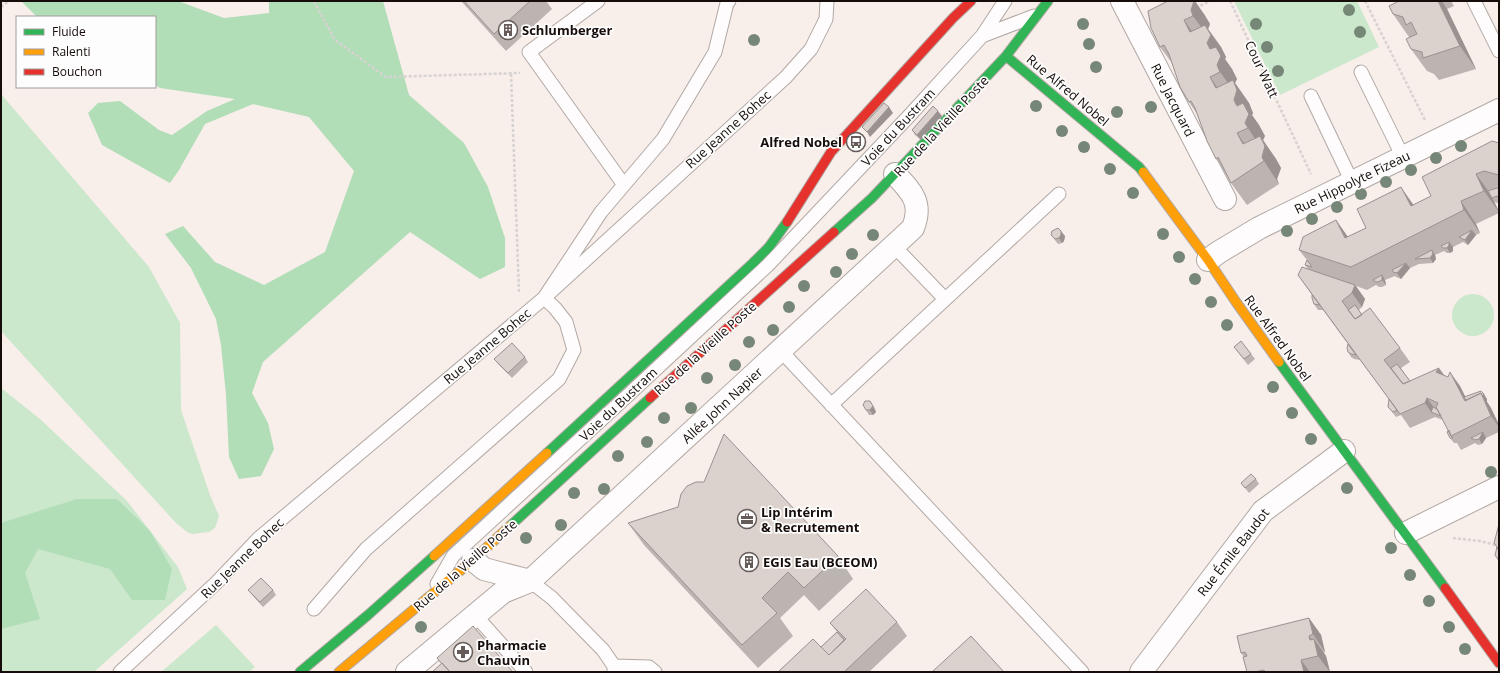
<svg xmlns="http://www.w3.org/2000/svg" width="1500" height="673" font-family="'Open Sans',sans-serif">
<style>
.green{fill:#cbe8cc}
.forest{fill:#b1ddb7}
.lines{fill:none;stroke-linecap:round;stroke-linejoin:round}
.lane-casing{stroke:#b1a8a4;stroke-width:15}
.street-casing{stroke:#b1a8a4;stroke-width:24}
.fast-casing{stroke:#b1a8a4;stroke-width:11}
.slow-casing{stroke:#b1a8a4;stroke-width:11}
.jam-casing{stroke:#b1a8a4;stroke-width:11}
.path{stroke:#d6d3d2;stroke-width:2.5;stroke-dasharray:3 2;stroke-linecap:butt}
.lane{stroke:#fefcfc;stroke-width:13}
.street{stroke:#fefcfc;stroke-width:22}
.fast{stroke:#30b455;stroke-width:9}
.slow{stroke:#ff9f0a;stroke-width:9}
.jam{stroke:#e5322d;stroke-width:9}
.tree{fill:#778777}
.wall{fill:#bcb4b0}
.shaded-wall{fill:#999290}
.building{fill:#dbd1cd;stroke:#999290}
.labels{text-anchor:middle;stroke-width:3.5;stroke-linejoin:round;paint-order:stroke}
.poi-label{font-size:13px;font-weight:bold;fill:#160c09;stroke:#fdfdfd;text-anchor:start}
.street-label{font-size:13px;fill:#160c09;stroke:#fdfdfd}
</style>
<rect width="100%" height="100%" fill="#f8eeea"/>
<path class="green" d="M1234,1H1357L1379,47L1280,95Z
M1,94L149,267L180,323L181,410L210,495L219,516L215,528L209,532L192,534L187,532L176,523L1,331Z
M1452 315a21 21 0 1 1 42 0a21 21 0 1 1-42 0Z
M1,388L40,419L127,501L178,567L187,589L94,672H1Z
M216,625L255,667L249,672H161Z"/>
<path class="forest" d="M21,1H178L224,18L269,13V1H383L409,95L464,143L488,187L505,238V267L480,279L410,232L263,362L252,393L268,423L274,449L261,476L239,479L229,457L226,395L221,345L216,319L191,268L165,234L183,226L215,262L264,285L325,252L354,171L309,117L253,104L205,124L179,170L170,183L102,145L88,113L98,103L120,101L159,130L172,135L207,111L235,99L160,88L155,85V17H37Z
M77,499H117L150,531L172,569L165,600H132L110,569L38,549L25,573L40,619L1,629V523Z"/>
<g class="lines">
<g class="lane-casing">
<path id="lane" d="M598,1L529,52L624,185
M1474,1L1499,51
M982,36L1034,16
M1361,72L1403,157
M1311,96L1352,182
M894,246L945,299
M781,351L1082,672
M831,405L1059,194
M530,581L552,598L603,650L614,666V672
M437,584L453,556L626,397L768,265L909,116L982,36L1005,1
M314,609L366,549L559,379L574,350L566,322L555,308L544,298L601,212L663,139L715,52L727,3L729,1
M475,615L526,672
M614,666L649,667L655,672
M120,672L216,583L259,538L544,298L786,77L811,49L826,19L827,1"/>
</g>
<g class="street-casing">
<path id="street" d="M1122,1L1225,199
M1208,260L1219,252L1259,228L1499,110
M1406,533L1499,487
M473,560L484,569L530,581
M407,672L503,592L530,581L913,228C923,203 912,192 895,174
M1141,672L1263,511L1344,451"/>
</g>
<g class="fast-casing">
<path id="fast" d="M1006,56L1139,167L1143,172
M834,232L872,198L1006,56L1048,1
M1279,362L1445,588
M547,453L753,263L769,247L787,222
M510,526L650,398
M300,672L368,615L434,556"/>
</g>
<g class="slow-casing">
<path id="slow" d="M1143,172L1208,260L1236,302L1279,362
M434,556L547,453
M339,672L473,560L510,526"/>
</g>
<g class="jam-casing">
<path id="jam" d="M787,222L831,152L953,18L971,1
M650,398L834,232
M1445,588L1499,663"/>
</g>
<path class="path" d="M314,1L335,40L386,77L520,73
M1230,1L1311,174
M1365,1L1425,120
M1,7L9,1
M1196,8L1210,1
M511,74L519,293
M1453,538L1480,541L1499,546"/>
<use href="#lane" class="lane"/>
<use href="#street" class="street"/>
<use href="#fast" class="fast"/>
<use href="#slow" class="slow"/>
<use href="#jam" class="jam"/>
</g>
<g class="tree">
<circle cx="1349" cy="10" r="6"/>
<circle cx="1083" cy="24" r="6"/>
<circle cx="1256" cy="24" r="6"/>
<circle cx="1360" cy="32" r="6"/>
<circle cx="754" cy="40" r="6"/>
<circle cx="1089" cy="44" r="6"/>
<circle cx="1267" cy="47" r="6"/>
<circle cx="1096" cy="67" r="6"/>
<circle cx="1278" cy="71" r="6"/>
<circle cx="1036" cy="106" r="6"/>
<circle cx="1151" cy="107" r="6"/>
<circle cx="1117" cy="112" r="6"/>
<circle cx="1062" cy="131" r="6"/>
<circle cx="1461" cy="146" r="6"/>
<circle cx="1084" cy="147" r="6"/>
<circle cx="1436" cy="158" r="6"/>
<circle cx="1110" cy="169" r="6"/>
<circle cx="1411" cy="170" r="6"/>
<circle cx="1386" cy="182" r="6"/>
<circle cx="1133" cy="193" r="6"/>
<circle cx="1361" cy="194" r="6"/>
<circle cx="1337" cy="207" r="6"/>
<circle cx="1312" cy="219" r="6"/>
<circle cx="1287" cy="231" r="6"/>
<circle cx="1163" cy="234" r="6"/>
<circle cx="873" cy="235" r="6"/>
<circle cx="852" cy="254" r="6"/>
<circle cx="1179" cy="257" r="6"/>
<circle cx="836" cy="272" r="6"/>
<circle cx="1195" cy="279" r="6"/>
<circle cx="804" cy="286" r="6"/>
<circle cx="1211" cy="302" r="6"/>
<circle cx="789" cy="307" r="6"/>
<circle cx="1227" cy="325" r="6"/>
<circle cx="773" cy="330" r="6"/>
<circle cx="749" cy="342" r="6"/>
<circle cx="735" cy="365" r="6"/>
<circle cx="707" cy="378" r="6"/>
<circle cx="1273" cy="387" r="6"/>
<circle cx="691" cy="408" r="6"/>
<circle cx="1292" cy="413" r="6"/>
<circle cx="664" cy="418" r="6"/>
<circle cx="1311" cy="439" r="6"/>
<circle cx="647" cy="442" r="6"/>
<circle cx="618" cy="456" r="6"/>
<circle cx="1491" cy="472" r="6"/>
<circle cx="1347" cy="488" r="6"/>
<circle cx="604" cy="489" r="6"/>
<circle cx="574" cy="493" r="6"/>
<circle cx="561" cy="525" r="6"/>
<circle cx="526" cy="538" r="6"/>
<circle cx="1391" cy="548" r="6"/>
<circle cx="1410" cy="575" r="6"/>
<circle cx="1429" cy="601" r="6"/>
<circle cx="421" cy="627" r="6"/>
<circle cx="1449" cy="627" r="6"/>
<circle cx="1465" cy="649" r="6"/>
</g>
<path class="wall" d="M461,1H546L552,9L506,51Z
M1398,1H1451L1454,6L1447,9L1476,69L1439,80L1434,74L1427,71L1411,49L1410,37H1409L1393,14L1398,2Z
M1148,11L1204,14L1210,24L1208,29L1221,47L1226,57L1225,59L1232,69L1237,79L1235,83L1249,103L1253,113L1252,115L1259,125L1265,136L1263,140L1276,159L1281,168L1277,179L1279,184L1247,205L1231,183L1227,176L1216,159L1197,114L1189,102L1172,63L1160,47Z
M942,116L921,140L915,135L912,130Z
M1499,143V202L1496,203L1494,201L1499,212V213L1476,224L1480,233L1476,235L1468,245L1463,242L1453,247V251L1450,253H1447L1444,251L1435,255L1436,259L1433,263L1419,264L1410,268L1401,279L1396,277L1395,276L1385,280L1386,285L1382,287H1379L1376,285L1367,290L1356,286L1365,299L1362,307L1359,310L1362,315L1400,348L1410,362L1401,368L1410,381L1444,375L1460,386L1465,397L1487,399V402L1491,408L1499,425V432L1486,438L1482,444L1478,445L1475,443L1461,450L1457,443H1454L1450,438L1449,430L1443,420L1435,417L1410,428L1401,415L1396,417L1388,407L1392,403L1357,356L1360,360L1354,359L1351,357L1348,352V344L1323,310H1318L1314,304L1312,295L1298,275L1308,269L1305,265L1307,260L1299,250L1336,220L1348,237L1431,196Z
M1051,235L1065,236L1064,241L1062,243L1058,244Z
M1241,341L1255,359L1248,365L1234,347Z
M525,357L528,362L512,378L498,364L494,359Z
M874,406L876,412L873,415H869L866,410Z
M1256,479L1259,484L1249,493L1241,483Z
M628,523L838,556L853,579L819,611L804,595L780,618L793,636L758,668L644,545Z
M248,590H273L276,595L263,607L252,595Z
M1309,618L1321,635L1325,652L1324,653L1326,656L1330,672H1247L1244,657L1241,653Z
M897,622L907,636L869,672H778L821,647L837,632L830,623Z"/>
<path class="shaded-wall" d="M1194,1H1195L1204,14L1210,24L1208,29L1221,47L1226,57L1225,59L1232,69L1237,79L1235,83L1249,103L1253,113L1252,115L1259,125L1265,136L1263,140L1276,159L1281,168L1277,179L1279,184L1264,161L1262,157L1263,151L1248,128L1234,100L1236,94L1220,72L1207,43L1209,38L1193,16L1191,10Z
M1438,1H1442L1447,9L1476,69L1460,46Z
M1184,20L1200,43L1190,32Z
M1210,77L1226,100L1216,88Z
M889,107L893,113L870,137L867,132Z
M938,111L942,116L921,140L917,135Z
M1237,133L1253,156L1243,144Z
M1476,174L1492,196V198L1494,201L1499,212L1484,191Z
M1401,187L1417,210L1411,206Z
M1461,201L1476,224L1480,233L1464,210Z
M1336,220L1352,243L1345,238Z
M1472,230L1476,235L1468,245L1465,240Z
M1061,231L1065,236L1064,241L1062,243L1059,238Z
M1449,242L1453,247V251L1450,253L1447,248Z
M1432,250L1435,255L1436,259L1433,263L1430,258Z
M1406,263L1410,268L1401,279L1397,273Z
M1382,275L1385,280L1386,285L1382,280Z
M1355,285L1365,299L1362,307L1352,293Z
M1439,368L1449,382L1436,372Z
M1450,372L1460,386L1472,410L1465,401Z
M1481,393L1484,394L1487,399V402L1491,408L1499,425V427L1491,416Z
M1427,398L1437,412H1431L1425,403Z
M870,401L876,412L873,415L870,410Z
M1483,432L1486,438L1482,444L1479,439Z
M1309,618L1321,635L1325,652L1313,634Z
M1309,636L1316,645L1314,639L1326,656L1330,672L1318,656L1310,640Z
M1301,660L1310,672H1304Z"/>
<path class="building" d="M464,1H530L494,34Z
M1168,1H1194L1191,10L1193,16L1184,20L1190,32L1205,25L1211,35L1207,43L1210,49L1216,47L1221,56L1217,65L1220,72L1210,77L1216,88L1233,80L1237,90L1234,100L1237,106L1243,103L1249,114L1245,123L1248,128L1237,133L1243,144L1260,136L1265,146L1262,157L1264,161L1231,183L1218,157L1216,159L1207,141L1195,108L1191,101L1189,102L1180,87L1169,54L1164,45L1160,47L1151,28L1148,11Z
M1399,1H1438L1460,46L1423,58L1422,52L1411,49L1406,39L1417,34L1411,22L1406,25L1403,17L1393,14L1389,6Z
M884,103L889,107L867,132L862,127Z
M933,106L938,111L917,135L912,130Z
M1492,141L1499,143V175L1484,171L1476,174L1484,191L1461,201L1464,210L1351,267L1299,250L1303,237L1336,220L1345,238L1366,228L1357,209L1401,187L1411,206L1431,196L1422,177Z
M1497,188L1499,189V197L1497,196L1492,198L1488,191Z
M1058,228L1061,231V235L1059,238L1055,239L1051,235L1052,231Z
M1472,230L1465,240L1459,237Z
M1449,242V245L1447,248H1443L1441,246Z
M1432,250L1433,254L1430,258L1415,259Z
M1307,260L1312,267L1305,265Z
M1406,263L1397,273L1393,272L1392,270Z
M1302,267L1355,285L1352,293L1342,301L1355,319L1370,308L1400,348L1384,360L1403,384L1439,368L1436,372L1448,377L1450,372L1465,401L1481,393L1491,416L1451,436L1436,407L1438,403L1427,398L1425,403L1400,414L1298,275Z
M1382,275V280L1378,282H1376L1373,280Z
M1312,295L1320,305L1314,304L1312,298Z
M1355,305L1362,315L1355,319L1348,310Z
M1241,341L1251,354L1244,359L1234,347Z
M512,343L525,357L508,373L494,359Z
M1348,344L1356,355L1351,354L1348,352L1347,348Z
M1397,364L1410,381L1403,384L1391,368Z
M1481,391L1484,394L1483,397L1481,393L1466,400L1464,397Z
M1389,399L1397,410L1393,412L1388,407Z
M865,401H870L873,406L870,410H866L863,405Z
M1433,407L1437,409L1441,416L1431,412Z
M1449,430L1451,436L1453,438H1450L1447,432Z
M1483,432L1479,439L1475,440L1471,438Z
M724,434L838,556L804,588L788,572L762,598L777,613L742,645L628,523L678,507L681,494L687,486L696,482H704Z
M1251,474L1256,479L1245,488L1241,483Z
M1499,524V550L1494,543Z
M1497,547L1499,551V561L1495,555Z
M261,578L273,590L260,602L248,590Z
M866,589L897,622L844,672H778L813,639L829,655L846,639L830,623Z
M1309,618L1313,634L1309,636L1310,640L1314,639L1318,656L1301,660L1304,672H1265L1264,670L1254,672H1247L1243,657L1247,656L1245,652L1241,653L1237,636Z
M473,626L513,672H450L442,663V664L437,658Z
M837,632L844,640L829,655L821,647Z
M971,636L1004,672H932Z
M442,663L450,672H432Z"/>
<defs>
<g id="building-ring" transform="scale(1)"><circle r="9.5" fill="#fdfdfd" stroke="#655b58" stroke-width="1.5"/><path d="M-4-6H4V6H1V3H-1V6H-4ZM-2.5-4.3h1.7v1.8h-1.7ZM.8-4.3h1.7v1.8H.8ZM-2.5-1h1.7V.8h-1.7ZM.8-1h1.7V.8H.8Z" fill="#655b58"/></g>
<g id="bus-ring" transform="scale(1)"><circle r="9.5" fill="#fdfdfd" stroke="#655b58" stroke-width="1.5"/><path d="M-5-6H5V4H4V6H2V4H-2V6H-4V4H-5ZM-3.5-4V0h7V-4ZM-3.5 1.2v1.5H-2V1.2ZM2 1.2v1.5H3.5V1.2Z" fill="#655b58"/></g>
<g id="office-ring" transform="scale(1)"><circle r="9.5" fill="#fdfdfd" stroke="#655b58" stroke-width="1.5"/><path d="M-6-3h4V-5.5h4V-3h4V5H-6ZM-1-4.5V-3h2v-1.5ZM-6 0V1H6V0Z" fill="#655b58"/></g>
<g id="pharmacy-ring" transform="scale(1)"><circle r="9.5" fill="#fdfdfd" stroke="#655b58" stroke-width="1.5"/><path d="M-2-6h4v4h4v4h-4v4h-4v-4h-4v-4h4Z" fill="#655b58"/></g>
</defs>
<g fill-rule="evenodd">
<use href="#building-ring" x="508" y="30"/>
<use href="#bus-ring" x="856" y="142"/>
<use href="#office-ring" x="747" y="519"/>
<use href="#building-ring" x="749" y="562"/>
<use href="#pharmacy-ring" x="463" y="652"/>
</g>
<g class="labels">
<g class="poi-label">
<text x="522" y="35">Schlumberger</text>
<text x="842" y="147" text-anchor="end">Alfred Nobel</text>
<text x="761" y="517">Lip Intérim<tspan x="761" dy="15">&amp; Recrutement</tspan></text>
<text x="763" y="567">EGIS Eau (BCEOM)</text>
<text x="477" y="650">Pharmacie<tspan x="477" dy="15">Chauvin</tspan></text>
</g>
<g class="street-label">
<text transform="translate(1262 69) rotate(65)" y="5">Cour Watt</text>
<text transform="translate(1068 90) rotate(40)" y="5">Rue Alfred Nobel</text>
<text transform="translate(1173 100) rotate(63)" y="5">Rue Jacquard</text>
<text transform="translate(941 126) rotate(-47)" y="5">Rue de la Vieille Poste</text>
<text transform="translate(898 127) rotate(-47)" y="5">Voie du Bustram</text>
<text transform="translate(728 129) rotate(-42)" y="5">Rue Jeanne Bohec</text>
<text transform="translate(1352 182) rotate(-26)" y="5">Rue Hippolyte Fizeau</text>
<text transform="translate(1278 338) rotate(54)" y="5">Rue Alfred Nobel</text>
<text transform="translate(487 346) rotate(-40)" y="5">Rue Jeanne Bohec</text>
<text transform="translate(705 348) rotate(-42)" y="5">Rue de la Vieille Poste</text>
<text transform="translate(618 404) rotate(-43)" y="5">Voie du Bustram</text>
<text transform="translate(722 405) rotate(-43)" y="5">Allée John Napier</text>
<text transform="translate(1233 552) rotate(-52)" y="5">Rue Émile Baudot</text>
<text transform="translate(242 558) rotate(-44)" y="5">Rue Jeanne Bohec</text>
<text transform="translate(465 565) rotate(-41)" y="5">Rue de la Vieille Poste</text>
</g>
</g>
<rect width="1500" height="673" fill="none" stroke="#160c09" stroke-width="4"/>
<rect x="16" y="16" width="140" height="72" fill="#fdfdfd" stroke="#a19d9b"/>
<rect x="24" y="29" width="20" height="6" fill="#30b455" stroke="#a19d9b"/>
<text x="52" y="36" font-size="12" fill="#160c09">Fluide</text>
<rect x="24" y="49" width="20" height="6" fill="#ff9f0a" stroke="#a19d9b"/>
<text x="52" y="56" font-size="12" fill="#160c09">Ralenti</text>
<rect x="24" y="69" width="20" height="6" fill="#e5322d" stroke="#a19d9b"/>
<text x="52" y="76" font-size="12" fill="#160c09">Bouchon</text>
</svg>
